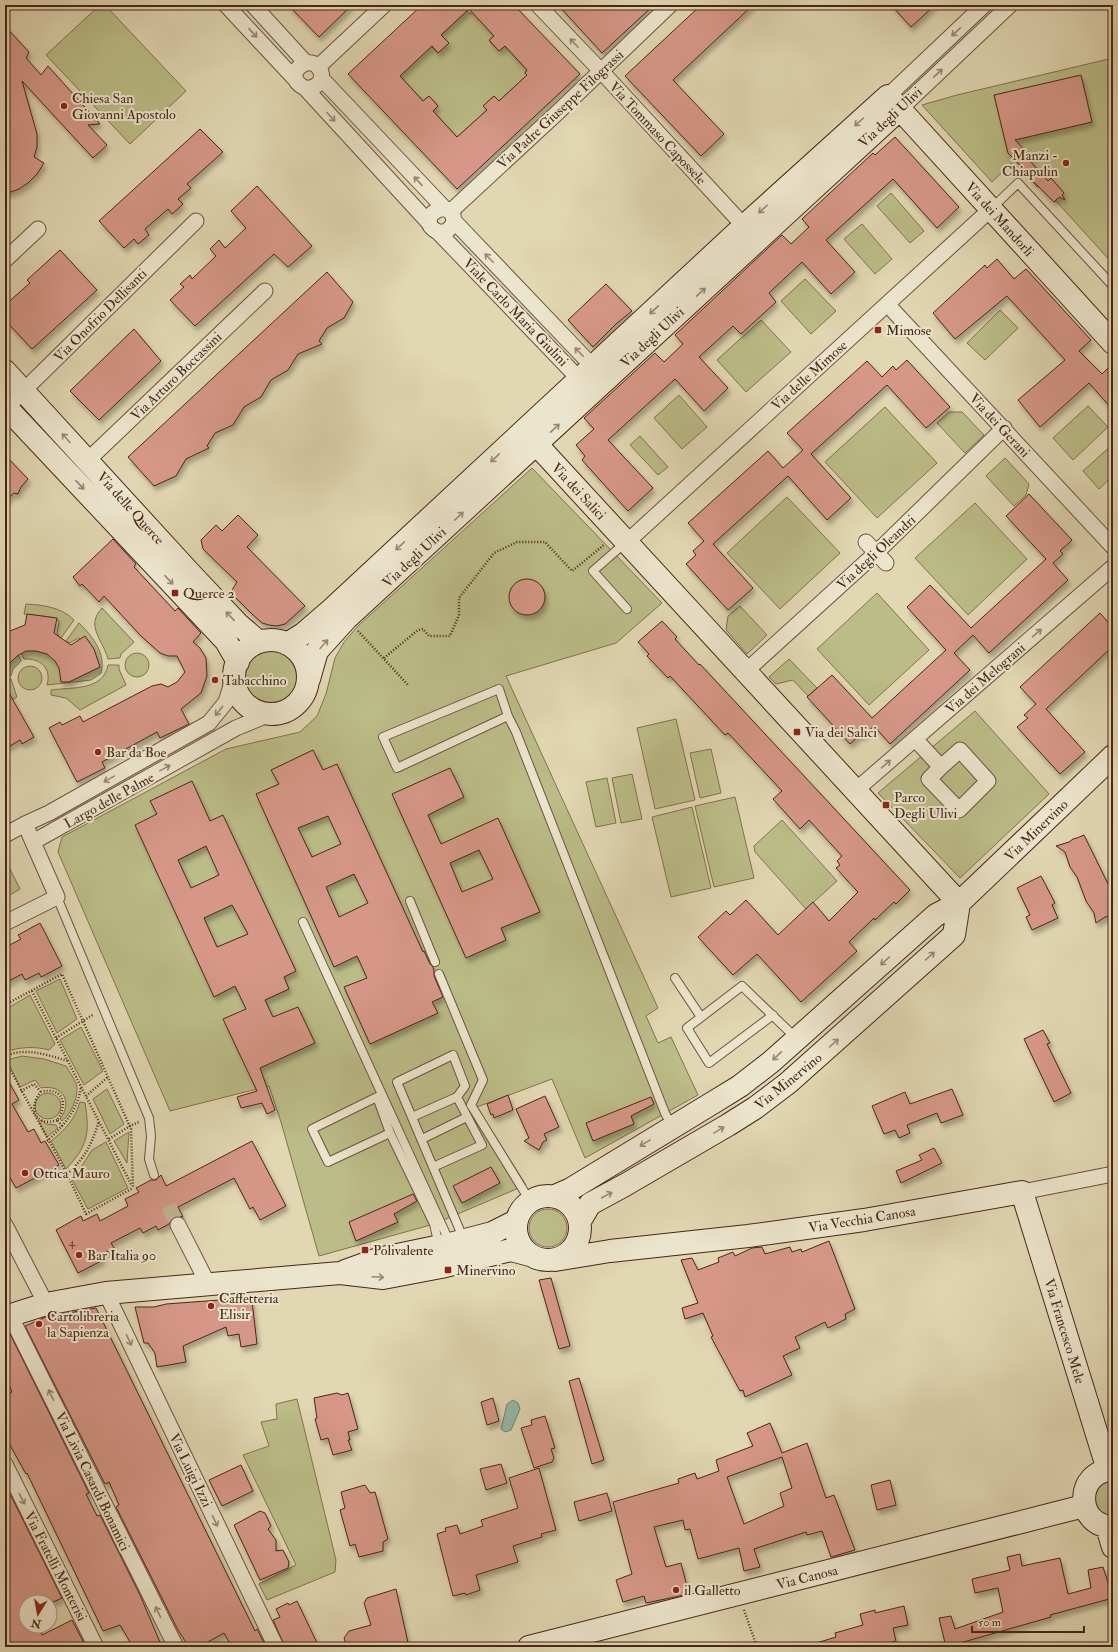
<svg xmlns="http://www.w3.org/2000/svg" width="1118" height="1652" font-family="'IM FELL Double Pica',serif">
<style>
.green{fill:#bbbc87;stroke:#827150}
.water{fill:#94baaa;stroke:#767f70}
.building{fill:#d69788;stroke:#482619;fill-rule:evenodd;filter:url(#shadow)}
.lines{fill:none;stroke-linecap:round;stroke-linejoin:round}
.street-tunnel{stroke:#c2b493;stroke-width:15;stroke-dasharray:15 8;stroke-linecap:butt}
.lane-casing{stroke:#6e523f;stroke-width:10}
.street-casing{stroke:#6e523f;stroke-width:17}
.secondary-casing{stroke:#482619;stroke-width:24}
.path{stroke:#482619;stroke-width:2.5;stroke-dasharray:1 2;stroke-linecap:butt}
.lane{stroke:#ece5cd;stroke-width:8}
.street{stroke:#ece5cd;stroke-width:15}
.secondary{stroke:#ece5cd;stroke-width:22}
.oneway{stroke:#9a8673}
.poi-dot{fill:#8f2418;stroke:#ece5cd;stroke-width:1.5}
.labels{text-anchor:middle;stroke-width:4;stroke-linejoin:round;paint-order:stroke}
.number-label{font-size:12px;fill:#6c4235}
.poi-label{font-size:14px;fill:#482619;stroke:#ece5cd;text-anchor:start}
.street-label{font-size:14px;fill:#482619;stroke:#ece5cd}
</style>
<defs>
<filter id="shadow"><feDropShadow dx="2.5" dy="4.5" stdDeviation="2" flood-color="#0004"/></filter>
</defs>
<rect width="100%" height="100%" fill="#e1d7b2"/>
<filter id="stains"><feTurbulence type="fractalNoise" baseFrequency=".005" numOctaves="4"/><feColorMatrix values="0 0 0 0 .2 0 0 0 0 .09 0 0 0 0 .02 0 0 0 .5 -.17"/></filter>
<radialGradient id="worn" r=".72"><stop offset=".6" stop-color="#630" stop-opacity="0"/><stop offset="1" stop-color="#630" stop-opacity=".3"/></radialGradient>
<path class="green" d="M100,5H105L186,91L130,144L46,55Z
M467,11L470,14L473,12L494,36L489,41L499,51L505,46L527,70L525,73L527,75L499,101L494,96L483,106L487,110L457,137L433,111L438,106L429,96L423,101L400,76L431,46L438,53L448,43L441,35Z
M1113,58V264L1056,201L1054,202L1041,187H1037L1015,160L992,182L922,105L957,95Z
M891,193L924,231L910,243L877,206Z
M862,224L892,259L875,274L844,239Z
M805,279L836,311L811,334L781,301Z
M1000,310L1018,328L985,360L967,343Z
M761,320L791,352L746,392L717,360Z
M679,395L707,427L682,449L654,418Z
M1088,406L1108,427L1073,460L1053,438Z
M885,407L937,463L877,518L825,462Z
M949,412H962L984,435L965,453L937,423Z
M640,436L668,467L658,475L630,445Z
M1113,444V476L1099,489L1083,471Z
M1005,458L1029,484L1026,495L1014,506L986,476Z
M532,468L662,603L616,643L506,676L658,1008L646,1016L658,1043L671,1037L698,1095L585,1158L552,1079L477,1107L526,1185L434,1224L319,1256L281,1122L269,1086L170,1111L58,852L62,837L226,749L300,732L317,716L326,694L335,658L344,642L358,626Z
M787,497L840,553L780,609L727,553Z
M975,503L1027,559L968,615L915,558Z
M877,593L929,650L869,705L817,649Z
M26,604C43,605 61,607 74,620L61,638L57,634L59,621L50,617L24,614Z
M740,606L767,635L747,654L726,630L728,616Z
M102,608L134,642L121,654L120,658L108,659C103,640 85,626 102,608Z
M79,623C93,637 106,653 101,673L91,680L47,685C52,668 40,658 24,659L20,650L43,651L85,643L79,638L69,643L66,641Z
M245 677a26 26 0 1 1 52 0a26 26 0 1 1-52 0Z
M17,652L21,661L13,669L11,676L5,675V663Z
M125 665a12 12 0 1 1 24 0a12 12 0 1 1-24 0Z
M789,659L817,688L808,696L793,680L776,684L769,677Z
M108,665H119V669L126,685L80,710L66,698L51,695V690C73,687 103,691 108,665Z
M18 678a12 12 0 1 1 24 0a12 12 0 1 1-24 0Z
M5,678L11,679L17,697L8,702L5,696Z
M975,711L1049,794L960,878L878,793Z
M676,719L695,800L655,809L637,728Z
M711,749L721,793L700,798L690,753Z
M632,774L642,819L621,823L612,778Z
M607,778L616,823L596,827L586,782Z
M735,797L754,878L714,887L695,806Z
M692,807L711,888L671,897L652,817Z
M782,820L837,881L806,909L755,852L754,846Z
M6,861L20,889L5,898V862Z
M60,979L77,1019L57,1033L36,991Z
M30,995L55,1044L49,1050C34,1046 20,1047 5,1052V1010Z
M81,1027L103,1071L84,1085L60,1040Z
M22,1056L44,1059L66,1066C69,1071 73,1077 76,1083C80,1095 71,1114 62,1121L60,1119C73,1102 63,1084 41,1088L35,1080L20,1087L7,1060Z
M107,1089L124,1124L110,1134L93,1099Z
M35 1106a13 13 0 1 1 26 0a13 13 0 1 1-26 0Z
M80,1102L85,1103C90,1133 88,1146 66,1169L51,1141C65,1130 75,1119 80,1102Z
M41,1120L47,1124L56,1125L58,1128L47,1137L39,1122Z
M129,1132L127,1163L114,1141Z
M106,1142L128,1188L88,1209L71,1178L83,1164L92,1150Z
M529 1228a19 19 0 1 1 38 0a19 19 0 1 1-38 0Z
M297,1399L336,1560L335,1572L267,1600L259,1584L296,1565L243,1455L269,1446L261,1422L277,1419L276,1404Z
M1113,1480V1520L1103,1518L1092,1495L1099,1484Z"/>
<path class="water" d="M513,1400L518,1403L520,1409L511,1430L505,1432L501,1429L502,1425L507,1404Z"/>
<path class="building" d="M288,5H352L319,37Z
M422,5H514L580,74L457,189L348,74ZM469,9L494,36L489,40L499,51L505,46L527,70L525,73L527,75L499,101L494,96L483,106L487,110L457,137L433,111L438,106L429,96L423,101L400,76L432,46L438,53L449,43L441,35Z
M558,5H654L602,53Z
M701,5H753L673,80L724,134L701,156L625,76Z
M891,5H935L911,27Z
M5,26L29,52L26,58L41,75L48,66L100,124L88,125L107,145L93,158L22,81L37,134V147L34,157L44,163L37,174L28,183L19,189L5,194Z
M1081,75L1092,122L1015,140L1032,158L1029,160L1048,181L1051,178L1064,193L1062,195L1065,200L1059,197L1054,202L1027,175L1021,166L1008,153L994,95Z
M200,129L223,152L187,184L191,188L178,199L183,204L172,214L168,209L145,229L149,235L138,244L134,239L124,248L99,221Z
M895,137L959,207L937,228L893,179L826,240L855,272L831,294L802,262L769,293L776,302L741,334L733,326L699,357L728,388L704,411L675,379L608,440L653,488L628,511L582,460L585,456L576,445L594,429L584,418L655,353L664,362L683,344L675,335L782,235L791,244L809,227L802,219L873,153L875,155Z
M257,186L312,246L288,267L274,254L195,326L170,300L184,287L180,284L190,275L192,279L216,256L210,249L219,240L225,248L246,228L231,211Z
M60,250L97,290L32,349L5,320V305L30,283L27,280Z
M997,259L1014,279L1026,269L1091,340L1079,351L1102,374L1113,363V410L1089,383L1040,427L1018,400L1065,360L1007,296L955,339L933,313L985,265L987,268Z
M327,272L353,302L344,318L327,328L319,341L322,344L298,354L288,370L271,380L261,397L244,407L233,425L215,433L207,446L209,448L186,459L176,476L154,486L128,457Z
M606,284L632,311L616,324L593,347L568,320Z
M134,329L161,361L99,420L70,391Z
M907,360L950,407L926,428L887,385L811,454L851,498L827,520L788,476L713,544L753,588L728,610L686,564L696,555L693,551L704,541L688,523L768,451L783,468L803,450L787,433L867,361L882,377L893,366L896,370Z
M5,455L28,479L21,487L18,494L14,493L5,501Z
M1029,494L1072,540L1060,551L1063,554L1053,563L1068,580L989,653L973,635L954,653L970,670L890,744L874,726L863,736L861,734L850,744L807,697L832,675L872,718L946,650L907,607L930,585L971,628L1046,559L1006,516Z
M238,515L258,535L247,547L305,606L285,624L277,626L269,625L262,623L252,614L233,595L232,590L237,582L203,549L201,540L216,525L222,531Z
M113,539L136,564L134,567L175,611L178,608L201,633L193,642L200,648L206,658L207,676L201,693L181,709L189,724L160,738L157,732L102,762L105,768L77,782L49,728L60,722L62,725L80,716L83,722L152,686L161,684L168,687L177,682L185,672L177,656H168L160,653L141,636L104,596L99,602L82,584L80,586L73,577Z
M509 597a18 18 0 1 1 36 0a18 18 0 1 1-36 0Z
M1100,613L1113,628V646L1046,709L1085,752L1060,774L1017,727L1028,718L1024,715L1036,704L1020,687Z
M27,614L57,618L54,633L71,645L85,636L94,649L100,667L69,682H61L59,668L55,661L47,654L36,651H26L17,656L5,668V633L25,625Z
M662,621L677,637L675,639L699,665L700,664L910,890L896,904L894,902L875,920L874,918L849,942L857,951L801,1002L757,954L733,975L698,937L726,911L730,915L746,900L778,935L813,902L829,921L858,892L836,868L840,865L837,861L842,856L809,820L800,829L773,799L782,791L728,733L725,735L670,676L668,678L647,656L649,654L638,642Z
M5,686L34,737L22,744L20,740L5,749Z
M313,750L323,770L337,764L423,952L424,951L430,964L433,967L434,971V976L443,997L432,1002L438,1013L370,1044L344,987L367,978L357,956L334,967L256,794L279,784L271,770ZM328,816L341,844L312,857L298,828ZM354,874L368,903L339,917L326,887Z
M450,768L464,797L428,815L441,844L498,818L540,912L501,928L506,940L466,958L392,794ZM479,850L493,879L462,892L450,863Z
M192,781L210,821L223,815L296,971L284,977L289,989L265,1000L273,1017L298,1007L315,1043L260,1068L275,1110L267,1114L262,1103L241,1108L237,1097L257,1091L223,1019L246,1009L235,986L214,997L135,825L157,814L150,801ZM206,846L219,875L191,888L178,860ZM232,905L248,934L217,947L204,918Z
M1084,835L1113,894V916L1105,917L1096,923L1094,913L1086,901L1077,877L1070,867L1065,852L1056,846L1069,842L1073,839L1077,838Z
M1041,876L1055,903L1052,905L1058,918L1032,930L1026,917L1030,915L1017,888Z
M40,923L62,966L41,977L39,973L25,980L22,974L5,983V955L9,952L6,947L21,939L18,935Z
M1043,1030L1050,1043L1047,1044L1071,1093L1054,1102L1024,1039Z
M5,1075L19,1100L12,1104L28,1132L34,1129L41,1143L45,1141L59,1165L16,1188L5,1169Z
M952,1089L963,1115L941,1123L937,1113L907,1125L910,1133L899,1138L895,1130L884,1134L872,1106L905,1092L910,1104Z
M508,1095L513,1110L494,1118L493,1114L491,1115L487,1104Z
M545,1096L559,1127L544,1134L547,1140L543,1142L539,1150L524,1141L529,1138L516,1109Z
M651,1097L654,1104L631,1116L634,1124L593,1141L586,1123Z
M252,1141L286,1206L260,1220L253,1207L250,1209L234,1178L178,1207L183,1217L178,1216L174,1217L169,1224L158,1230L156,1226L143,1233L140,1228L111,1243L114,1248L101,1255L103,1260L78,1273L56,1230L81,1216L83,1221L97,1214L100,1221L128,1206L125,1199L139,1192L136,1188L151,1180H156L161,1175L166,1186Z
M934,1148L942,1163L901,1183L896,1171L922,1160L919,1155Z
M491,1167L500,1183L462,1203L453,1186Z
M413,1194L417,1201L394,1214L398,1222L356,1241L349,1222Z
M829,1241L855,1309L845,1314L846,1319L828,1328L825,1322L795,1337L800,1348L783,1356L792,1375L745,1397L743,1390L740,1391L711,1337L713,1336L703,1313L685,1319L682,1308L698,1303L681,1260L692,1258L698,1270L719,1262L718,1258L733,1252L735,1256L752,1248L762,1247L765,1254L790,1247L792,1252L801,1249L802,1252Z
M551,1278L570,1346L559,1349L539,1280Z
M247,1298L252,1301L257,1344L241,1347L239,1334L228,1336L226,1327L183,1346L186,1362L157,1367L155,1353L148,1343H144L135,1307H154L166,1304Z
M96,1308L255,1631L257,1629L266,1647H232L224,1633L204,1644L205,1647H189L178,1630L116,1507L119,1505L109,1482L105,1484L25,1326L46,1317Z
M9,1332L89,1493L86,1494L97,1516L100,1515L140,1595L162,1647H133L120,1625L103,1631L27,1473L26,1474L5,1436V1396L12,1392L5,1375V1334Z
M579,1378L604,1460L592,1464L569,1381Z
M337,1393L342,1395L348,1393L358,1429L348,1432L350,1440H348L352,1450L333,1455L328,1438L321,1440L315,1419L317,1418L314,1398Z
M493,1398L499,1421L487,1425L481,1402Z
M545,1416L555,1448L551,1449L554,1458L552,1462L534,1468L521,1428L532,1425L531,1420Z
M770,1423L782,1453L807,1443L826,1498L834,1495L855,1550L831,1557L822,1531L807,1535L806,1532L754,1549L760,1567L744,1571L739,1548L698,1559L690,1529L685,1530L683,1520L654,1527L666,1567L681,1563L689,1594L646,1603L644,1596L623,1602L616,1580L632,1574L613,1502L679,1483L678,1479L695,1473L697,1479L719,1471L716,1460L753,1446L747,1433ZM782,1457L792,1488L780,1493L784,1506L744,1524L727,1477Z
M501,1464L507,1483L486,1490L480,1469Z
M241,1465L253,1491L222,1506L209,1480Z
M539,1468L556,1530L541,1534L542,1537L513,1546L518,1562L476,1575L480,1590L466,1595L465,1593L453,1596L437,1534L446,1531L445,1528L457,1525L460,1534L483,1526L481,1520L518,1508L509,1478Z
M890,1480L896,1505L877,1510L871,1485Z
M5,1484L62,1598L53,1602H26V1626H38L42,1635L72,1620L86,1647H9L5,1636Z
M365,1485L370,1493L375,1492L388,1539L383,1542V1551L359,1557L355,1544L350,1546L340,1510L345,1508L341,1492Z
M607,1493L612,1511L579,1521L574,1502Z
M260,1511L265,1513L271,1526L268,1529L276,1540V1551L283,1550L289,1562L288,1568L260,1580L234,1525Z
M1020,1554L1022,1566L1060,1558L1068,1594L1091,1588L1088,1570L1103,1567L1113,1598L1050,1615L1051,1617L946,1647L939,1618L951,1616L955,1629L1003,1612L998,1588L975,1593L972,1579L1010,1570L1007,1557Z
M396,1589L409,1647H347L344,1638L349,1631L371,1625L364,1603L367,1598Z
M297,1601L319,1647H285L273,1620L280,1617L276,1609L288,1603L289,1605Z
M904,1606L908,1625L893,1628L896,1641L874,1647H814L813,1644L836,1637L835,1633L863,1625L860,1614L875,1610V1613Z"/>
<g class="lines">
<path class="street-tunnel" d="M168,1206L178,1225"/>
<g class="lane-casing">
<path id="lane" d="M992,208L1018,183L1113,286
M626,542L593,571L627,609
M508,716L397,768L383,737L499,689L508,716L516,732L665,1113L672,1127
M57,897L149,1118L151,1136L149,1159L154,1175
M410,901L435,962
M303,922L450,1243
M439,974L483,1080L471,1105L530,1201
M675,978L701,1017
M773,1015L709,1063L687,1028L742,986L796,1038
M412,1117L457,1097
M390,1133L328,1162L312,1129L377,1097L390,1133L434,1224L439,1246
M422,1139L467,1117
M433,1167L397,1082L453,1055L465,1086L457,1097L482,1145L433,1167L464,1240"/>
</g>
<g class="street-casing">
<path id="street" d="M226,5L295,79
M253,5L306,63
M538,5L601,71L744,226
M318,67L384,5
M321,78L445,209
M305,88C314,89 324,83 321,72C313,49 278,75 305,88L430,224
M888,96L984,5
M900,109L1010,5
M450,212L557,113L670,5
M454,221L600,374
M438,232H446L453,225C459,192 409,217 438,232L585,385
M5,260L38,229
M887,304L1113,547
M5,409L196,221
M87,461L265,291
M627,542L991,209
M866,542L886,563
M746,671L876,553L1004,428
M915,739L941,767L929,779L959,810L988,781L960,750L941,767
M856,790L1113,567
M25,824L49,813L209,723L226,702L234,676
M5,835L25,824L57,897L5,923
M33,842L236,728L270,714
M1022,1192L1113,1174
M5,1225L46,1304
M178,1225L208,1284
M106,1293L276,1647
M10,1315L176,1647
M5,1464L96,1647"/>
</g>
<g class="secondary-casing">
<path id="secondary" d="M5,371L189,572L238,624L259,642
M5,406L226,641L238,662
M526,433L959,903
M234 677a37 37 0 1 1 74 0a37 37 0 1 1-74 0Z
M287,644L303,634L332,609L744,226L888,96L1113,343
M309,679L317,651L346,619L900,109
M516 1228a32 32 0 1 1 64 0a32 32 0 1 1-64 0Z
M555,1196L571,1189L714,1102L740,1086L771,1062L936,915L959,903L1113,756
M580,1221L590,1204L625,1185L728,1125L755,1108L788,1083L954,935L959,903
M555,1260L610,1251L748,1236L864,1220L1022,1192L1108,1470
M345,1271L378,1259L450,1244L492,1233L516,1221
M5,1317L46,1304L106,1293L340,1273L383,1278L441,1267L511,1250L530,1255
M1113,1470C1075,1470 1074,1526 1113,1527
M1107,1527L1113,1547
M529,1647L1084,1506"/>
</g>
<path class="path" d="M358,631L409,686
M384,658L418,630L423,629L429,636H450L459,615V598L494,553L517,542H545L572,571L605,544
M32,991L132,1186
M5,1005L62,974L131,1129L133,1188
M56,1038L94,1014
M5,1056C27,1047 47,1055 68,1061
M5,1060L67,1174L86,1214L133,1188
M21,1091L34,1084L41,1092
M86,1096L108,1077
M57,1120C36,1128 27,1107 41,1092C62,1086 69,1104 57,1120L62,1126
M109,1139L130,1126L139,1122
M47,1141C64,1126 79,1108 81,1086
M67,1174C85,1158 92,1144 99,1121
M744,1610L757,1647"/>
<use href="#lane" class="lane"/>
<use href="#street" class="street"/>
<use href="#secondary" class="secondary"/>
</g>
<defs><path id="oneway-shaft" d="M-6 0H5M1.5-3L5.5 0L1.5 3" fill="none" stroke-width="1.6" stroke-linecap="round" stroke-linejoin="round"/></defs>
<g class="oneway">
<use href="#oneway-shaft" transform="translate(956 32) rotate(137)"/>
<use href="#oneway-shaft" transform="translate(253 33) rotate(47)"/>
<use href="#oneway-shaft" transform="translate(574 43) rotate(-134)"/>
<use href="#oneway-shaft" transform="translate(938 73) rotate(-43)"/>
<use href="#oneway-shaft" transform="translate(331 117) rotate(48)"/>
<use href="#oneway-shaft" transform="translate(859 122) rotate(138)"/>
<use href="#oneway-shaft" transform="translate(418 181) rotate(-133)"/>
<use href="#oneway-shaft" transform="translate(763 209) rotate(138)"/>
<use href="#oneway-shaft" transform="translate(489 258) rotate(-134)"/>
<use href="#oneway-shaft" transform="translate(701 292) rotate(-43)"/>
<use href="#oneway-shaft" transform="translate(654 310) rotate(137)"/>
<use href="#oneway-shaft" transform="translate(579 352) rotate(-134)"/>
<use href="#oneway-shaft" transform="translate(555 428) rotate(-43)"/>
<use href="#oneway-shaft" transform="translate(66 438) rotate(-132)"/>
<use href="#oneway-shaft" transform="translate(495 458) rotate(137)"/>
<use href="#oneway-shaft" transform="translate(80 485) rotate(47)"/>
<use href="#oneway-shaft" transform="translate(459 516) rotate(-43)"/>
<use href="#oneway-shaft" transform="translate(400 546) rotate(137)"/>
<use href="#oneway-shaft" transform="translate(169 580) rotate(47)"/>
<use href="#oneway-shaft" transform="translate(230 616) rotate(-133)"/>
<use href="#oneway-shaft" transform="translate(1037 633) rotate(-41)"/>
<use href="#oneway-shaft" transform="translate(324 644) rotate(-48)"/>
<use href="#oneway-shaft" transform="translate(219 711) rotate(129)"/>
<use href="#oneway-shaft" transform="translate(886 764) rotate(-41)"/>
<use href="#oneway-shaft" transform="translate(165 768) rotate(-29)"/>
<use href="#oneway-shaft" transform="translate(109 779) rotate(151)"/>
<use href="#oneway-shaft" transform="translate(930 956) rotate(-42)"/>
<use href="#oneway-shaft" transform="translate(885 961) rotate(138)"/>
<use href="#oneway-shaft" transform="translate(834 1043) rotate(-42)"/>
<use href="#oneway-shaft" transform="translate(777 1056) rotate(137)"/>
<use href="#oneway-shaft" transform="translate(719 1130) rotate(-31)"/>
<use href="#oneway-shaft" transform="translate(645 1143) rotate(149)"/>
<use href="#oneway-shaft" transform="translate(607 1195) rotate(-28)"/>
<use href="#oneway-shaft" transform="translate(378 1277) rotate(3)"/>
<use href="#oneway-shaft" transform="translate(129 1340) rotate(64)"/>
<use href="#oneway-shaft" transform="translate(51 1395) rotate(-116)"/>
<use href="#oneway-shaft" transform="translate(22 1499) rotate(63)"/>
<use href="#oneway-shaft" transform="translate(215 1521) rotate(64)"/>
<use href="#oneway-shaft" transform="translate(158 1612) rotate(-116)"/>
</g>
<g class="poi-dot">
<circle cx="64" cy="106" r="4"/>
<circle cx="1066" cy="163" r="4"/>
<rect x="874" y="326" width="8" height="8" rx="2"/>
<rect x="171" y="589" width="8" height="8" rx="2"/>
<circle cx="215" cy="680" r="4"/>
<rect x="793" y="728" width="8" height="8" rx="2"/>
<circle cx="98" cy="752" r="4"/>
<rect x="882" y="801" width="8" height="8" rx="2"/>
<circle cx="25" cy="1173" r="4"/>
<rect x="361" y="1246" width="8" height="8" rx="2"/>
<circle cx="79" cy="1255" r="4"/>
<rect x="444" y="1266" width="8" height="8" rx="2"/>
<circle cx="211" cy="1306" r="4"/>
<circle cx="39" cy="1324" r="4"/>
<circle cx="676" cy="1590" r="4"/>
</g>
<g class="labels">
<g class="number-label">
<text x="72" y="1246">4</text>
</g>
<g class="poi-label">
<text x="72" y="103">Chiesa San<tspan x="72" dy="16">Giovanni Apostolo</tspan></text>
<text x="1058" y="160" text-anchor="end">Manzi -<tspan x="1058" dy="16">Chiapulin</tspan></text>
<text x="886" y="335">Mimose</text>
<text x="183" y="598">Querce 2</text>
<text x="223" y="685">Tabacchino</text>
<text x="805" y="737">Via dei Salici</text>
<text x="106" y="757">Bar da Boe</text>
<text x="894" y="802">Parco<tspan x="894" dy="16">Degli Ulivi</tspan></text>
<text x="33" y="1178">Ottica Mauro</text>
<text x="373" y="1255">Polivalente</text>
<text x="87" y="1260">Bar Italia 90</text>
<text x="456" y="1275">Minervino</text>
<text x="219" y="1303">Caffetteria<tspan x="219" dy="16">Elisir</tspan></text>
<text x="47" y="1321">Cartolibreria<tspan x="47" dy="16">la Sapienza</tspan></text>
<text x="684" y="1595">il Galletto</text>
</g>
<g class="street-label">
<text transform="translate(560 109) rotate(-43)" y="5">Via Padre Giuseppe Filograssi</text>
<text transform="translate(890 117) rotate(-43)" y="5">Via degli Ulivi</text>
<text transform="translate(658 133) rotate(47)" y="5">Via Tommaso Capossele</text>
<text transform="translate(1000 219) rotate(48)" y="5">Via dei Mandorli</text>
<text transform="translate(516 312) rotate(46)" y="5">Viale Carlo Maria Giulini</text>
<text transform="translate(100 315) rotate(-45)" y="5">Via Onofrio Dellisanti</text>
<text transform="translate(652 337) rotate(-43)" y="5">Via degli Ulivi</text>
<text transform="translate(809 375) rotate(-42)" y="5">Via delle Mimose</text>
<text transform="translate(176 376) rotate(-44)" y="5">Via Arturo Boccassini</text>
<text transform="translate(1000 425) rotate(47)" y="5">Via dei Gerani</text>
<text transform="translate(579 491) rotate(47)" y="5">Via dei Salici</text>
<text transform="translate(131 508) rotate(48)" y="5">Via delle Querce</text>
<text transform="translate(876 552) rotate(-43)" y="5">Via degli Oleandri</text>
<text transform="translate(414 557) rotate(-43)" y="5">Via degli Ulivi</text>
<text transform="translate(985 678) rotate(-41)" y="5">Via dei Melograni</text>
<text transform="translate(109 800) rotate(-29)" y="5">Largo delle Palme</text>
<text transform="translate(1036 830) rotate(-44)" y="5">Via Minervino</text>
<text transform="translate(788 1081) rotate(-39)" y="5">Via Minervino</text>
<text transform="translate(862 1219) rotate(-9)" y="5">Via Vecchia Canosa</text>
<text transform="translate(1065 1331) rotate(73)" y="5">Via Francesco Mele</text>
<text transform="translate(191 1470) rotate(64)" y="5">Via Luigi Izzi</text>
<text transform="translate(93 1481) rotate(64)" y="5">Via Livia Casardi Bonamici</text>
<text transform="translate(56 1566) rotate(63)" y="5">Via Fratelli Monterisi</text>
<text transform="translate(807 1577) rotate(-14)" y="5">Via Canosa</text>
</g>
</g>
<rect width="1118" height="1652" fill="none" stroke="#e1d7b2" stroke-width="20"/>
<rect x="6" y="6" width="1106" height="1640" fill="none" stroke="#482619" stroke-width="2"/>
<rect x="10" y="10" width="1098" height="1632" fill="none" stroke="#482619"/>
<g transform="translate(38 1614) rotate(191)"><circle r="19" fill="#ece5cd" stroke="#aa9985"/>
<path d="M0-3L7 15L0 10L-7 15Z" fill="#8f2418"/>
<text y="-6" font-size="11" font-weight="bold" text-anchor="middle" fill="#482619">N</text>
</g>
<path d="M972 1626v6h112v-6" fill="none" stroke="#482619" stroke-width="2"/>
<text x="978" y="1626" font-size="12" fill="#482619" stroke="#ece5cd" stroke-width="3" paint-order="stroke">50 m</text>
<rect width="100%" height="100%" filter="url(#stains)"/>
<rect width="100%" height="100%" fill="url(#worn)"/>
</svg>
